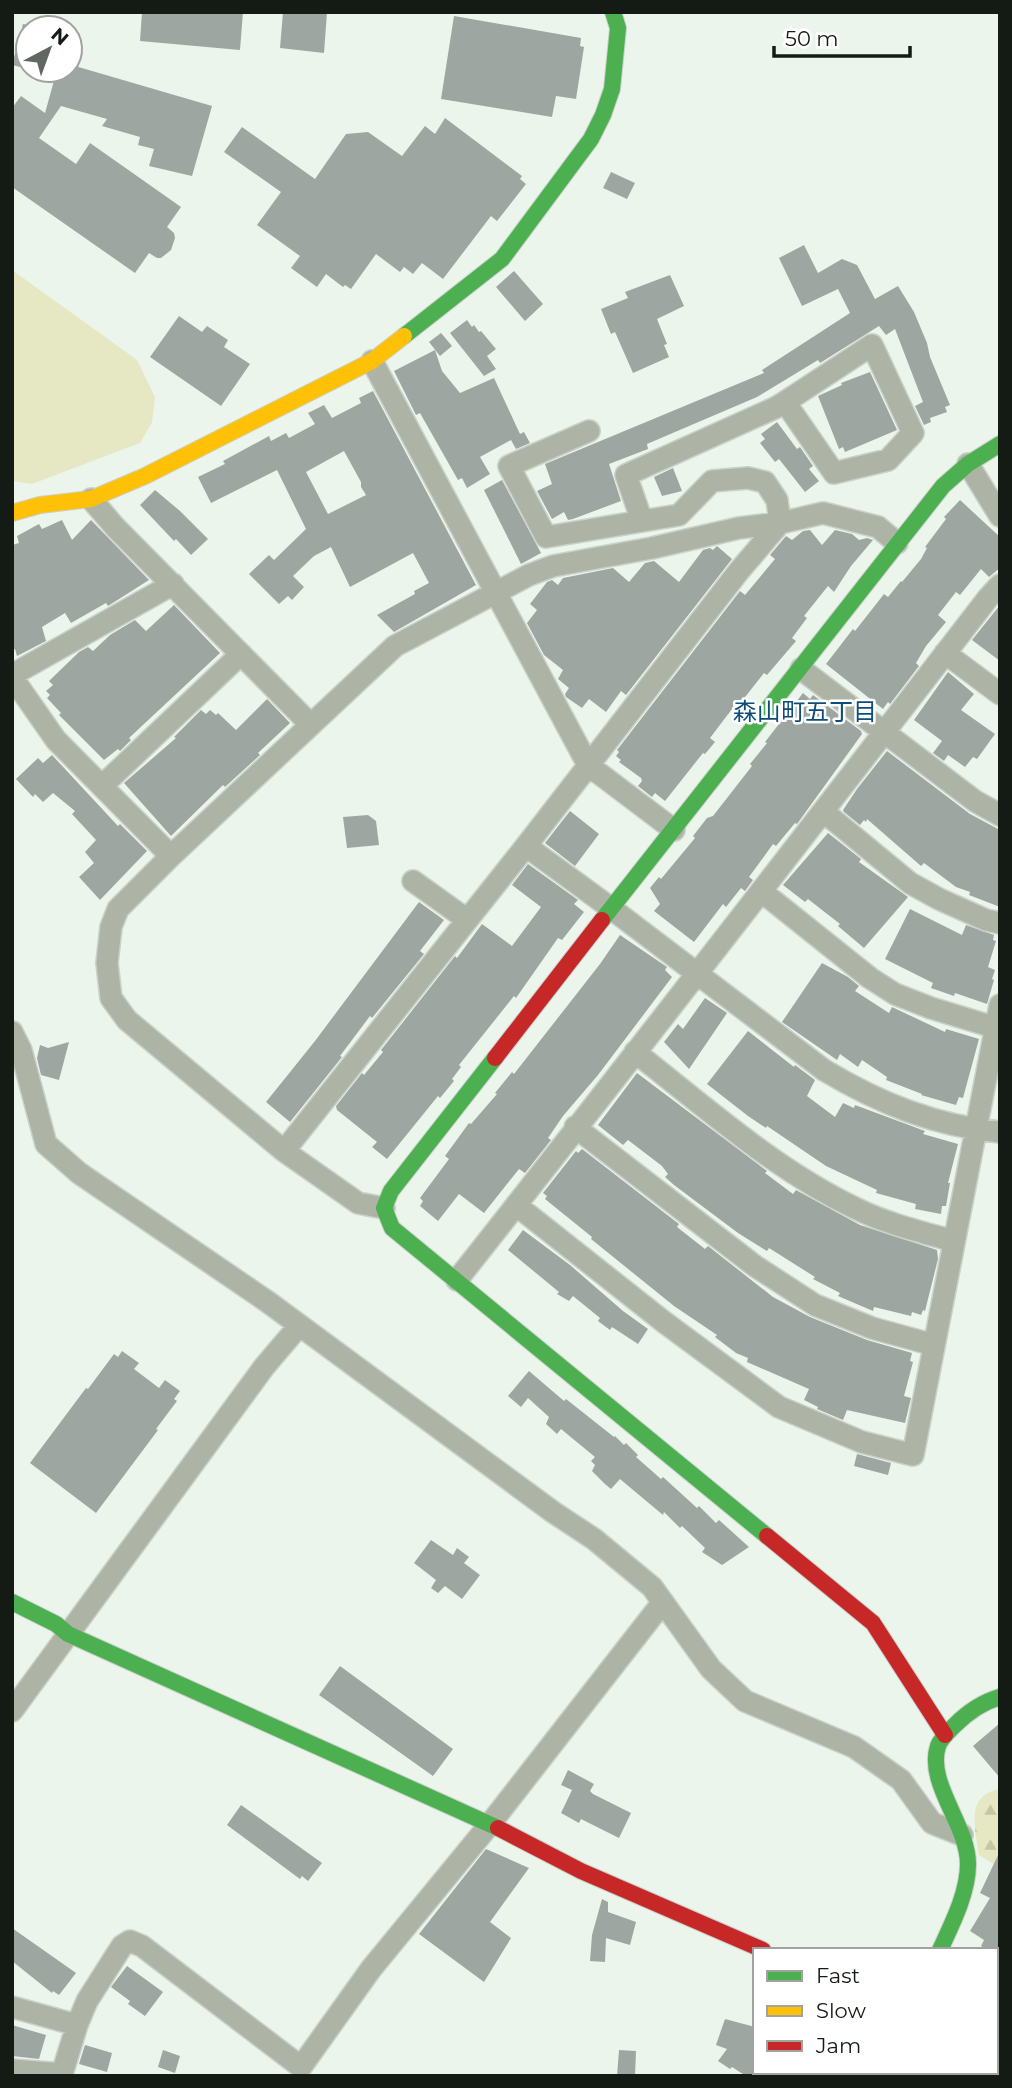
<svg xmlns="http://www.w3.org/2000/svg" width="1012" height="2088" font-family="Montserrat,'Noto Sans JP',sans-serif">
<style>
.forest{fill:url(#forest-firs)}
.garden{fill:#e5e8c2}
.building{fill:#9ea6a1;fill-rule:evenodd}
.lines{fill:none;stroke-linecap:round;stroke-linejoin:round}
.street-casing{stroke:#c9d1ca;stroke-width:24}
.fast-casing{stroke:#c9d1ca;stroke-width:18}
.slow-casing{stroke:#c9d1ca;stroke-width:18}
.jam-casing{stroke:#c9d1ca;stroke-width:18}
.street{stroke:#adb4a6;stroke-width:21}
.fast{stroke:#4caf50;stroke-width:16}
.slow{stroke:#ffc107;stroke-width:16}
.jam{stroke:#c62828;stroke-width:16}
.labels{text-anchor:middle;stroke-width:5;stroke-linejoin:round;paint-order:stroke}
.neighbourhood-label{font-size:24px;fill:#0d4c7b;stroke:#fff}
</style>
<defs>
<pattern id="forest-firs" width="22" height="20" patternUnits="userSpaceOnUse" patternTransform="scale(1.75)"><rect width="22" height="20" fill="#e5e8c2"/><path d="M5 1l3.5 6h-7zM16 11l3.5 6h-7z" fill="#c4c6a6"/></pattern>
</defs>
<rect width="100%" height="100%" fill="#ebf5ec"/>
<path class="forest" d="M1000,1789V1868L979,1855C976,1829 964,1795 1000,1789Z"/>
<path class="garden" d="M12,270L137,360L155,397L152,422L140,443L32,484L12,481Z"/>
<path class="building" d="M142,12H243L240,50L140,41Z
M283,12H327L324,53L280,48Z
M454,16L581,38L580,46L584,47L576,99L556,96L552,117L441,99Z
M23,24L28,25V69L12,65Z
M75,66L212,106L192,176L149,166L154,149L138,145L140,137L102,126L107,119L61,106L39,138L76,164L90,143L181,207L167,227L174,233L175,238L171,250L161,258H157L149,253L135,273L12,187V108L21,96L45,113L57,70H74Z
M445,118L522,176L520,179L526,184L497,221L491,216L443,279L422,263L413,274L404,267L400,272L376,254L351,289L345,285L343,287L326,274L317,287L291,268L300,256L257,225L281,192L224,152L242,127L315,179L346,134L368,132L402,156L425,126L435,134Z
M611,172L635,183L627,199L603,188Z
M804,245L818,273L842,259L857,265L875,299L898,286L914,312L927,343L930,357L950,405L945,407L947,412L930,418L931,422L924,425L915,406L923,402L895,329L886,335L879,326L820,363L818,360L757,397L647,444L648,449L609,464L621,501L573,519L568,520L564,512L552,519L537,491L552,484L545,464L764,373L762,370L850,313L838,289L802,306L779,258Z
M514,271L543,304L525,321L496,287Z
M670,275L684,306L657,319L667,344L664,345L669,357L633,373L615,332L611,334L601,309L628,298L625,292Z
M179,316L202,332L207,326L228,340L224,347L250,364L221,406L150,357Z
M467,320L472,327L474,325L479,332L481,331L496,349L487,356L496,369L484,376L450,333Z
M441,333L452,346L440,356L429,342Z
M435,350L442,371L460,393L494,378L520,434L524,432L530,443L516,449L511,440L480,457L490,474L467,488L462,478L458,480L420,413L416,415L394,371Z
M870,372L897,430L845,452L843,447L839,449L818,396L842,385L841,383Z
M373,391L476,585L394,632L377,615L415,594L414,591L429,583L413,553L350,587L331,547L314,556L293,576L304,587L292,600L288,596L279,604L249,574L269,555L274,560L306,529L277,470L211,503L198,477L225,464L223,461L269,436L271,441L286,433L289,438L315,424L308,413L324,405L332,418L361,403L359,398ZM344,451L361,482V487L366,495L328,514L306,472Z
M777,422L797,449L800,447L813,466L809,469L819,481L805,492L779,459L775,462L760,443L765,439L761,434Z
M673,468L682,491L662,496L654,477Z
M502,480L541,553L521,564L484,490Z
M155,490L180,511L208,539L191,555L176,539L174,541L140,505Z
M960,500L1000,537V568L989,577L981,569L960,595L956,592L938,615L946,622L926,646L916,663L919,666L890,704L888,702L883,709L826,664L853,629L855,631L884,594L888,597L901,581L902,582L921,559L927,548L925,547L946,519L944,517Z
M62,520L72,540L91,520L149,580L108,606L106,603L71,623L65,613L42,627L46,641L17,656L15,649L12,650V545L19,543L17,536L39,524L42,529Z
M810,530L822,545L835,530L852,534L859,540L867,538L873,540L851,566L834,592L828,586L804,616L807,618L792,638L796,641L767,675L764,673L734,711L732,709L710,738L715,742L705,754L703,753L665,801L655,793L652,797L638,786L642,781L641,778L619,762L621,760L616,756L619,752L617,750L740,591L745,595L775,559L770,555L786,536L792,540L803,531Z
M717,546L732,559L626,695L621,691L606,712L589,699L582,708L566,697L565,694L569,688L558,679L563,670L544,655L527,623L537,610L530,604L547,582L552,580L558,585L563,578L613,568L629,582L645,563L654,561L679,582L703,550L710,548L713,550Z
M174,605L220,653L129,738L131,740L120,751L118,749L104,760L59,715L61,713L47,698L50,695L46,691L53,685L49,681L79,652L88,647L93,651L110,635L135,620L146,631Z
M1000,605V661L972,640Z
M948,672L974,694L961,710L995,734L977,759L973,757L965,767L948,755L944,761L933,753L942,741L914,720Z
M803,693L810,699L813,695L861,731L862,734L797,824L795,823L776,846L773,844L749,877L753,880L745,891L741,888L726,907L723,904L694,942L654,911L660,904L650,888L659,877L661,879L695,838L693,836L707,818L713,816L752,766L750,764L767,743L765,742Z
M267,699L290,723L258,753L260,755L225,787L223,785L171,836L124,783L176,738L174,737L201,710L206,714L210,710L216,715L218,713L236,730Z
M887,751L970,814L1000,830V907L969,895L970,892L956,887L924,863L921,866L867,819L866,822L864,820L860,825L844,812L843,810L857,789Z
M52,755L118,826L120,824L147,851L100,900L79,877L94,863L85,852L96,840L72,814L75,811L53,793L43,802L35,794L33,797L16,779L36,760L38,758L43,763Z
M570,811L599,834L575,866L545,843Z
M368,815L376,821L379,845L347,848L343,817Z
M828,833L861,859L859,862L908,897L864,948L838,926L840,924L808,899L805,902L783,885Z
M528,864L578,900L574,904L584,912L562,940L558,938L516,998L514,996L459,1065L461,1067L452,1079L454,1081L440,1098L438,1096L387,1159L372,1147L377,1142L337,1110L336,1106L362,1073L364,1075L383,1052L381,1050L455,956L457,958L482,924L512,946L541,907L512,885Z
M419,902L444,920L420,951L424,954L372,1018L370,1016L340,1056L342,1057L290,1122L266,1102L315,1041Z
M910,909L962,935L966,925L994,935L993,940L996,941L988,967L995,970L992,979L994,980L987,1004L955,993L954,996L931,988L933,983L885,959Z
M620,935L667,967L665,970L672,977L598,1075L563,1116L548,1138L551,1140L525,1173L519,1169L484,1213L459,1194L438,1221L420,1206L423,1201L420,1198L449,1159L445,1156L469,1123L471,1124L497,1094L495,1093L512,1072L514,1074L600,964Z
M822,963L848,977L859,986L855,991L889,1013L892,1007L945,1032L946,1029L979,1039L963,1098L959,1097L956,1105L921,1095L922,1094L886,1080L887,1077L862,1060L858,1067L840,1054L837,1060L782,1022Z
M705,998L727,1013L689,1069L664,1042L678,1024L683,1029Z
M748,1031L794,1067L795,1065L815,1080L807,1096L835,1117L843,1103L854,1108L855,1105L925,1131L923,1134L958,1144L948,1183H950L946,1206H942L941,1214L915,1209L916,1204L876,1193L877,1190L826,1166L767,1126L766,1128L748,1116L707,1084Z
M69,1042L59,1080L41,1075L37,1058L40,1045L48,1048Z
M637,1073L767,1171L765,1173L793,1194L796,1190L860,1225L937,1250L938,1259L925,1311L923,1310L921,1315L912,1312L911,1316L874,1307L873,1311L838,1296L840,1293L813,1279L815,1277L769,1248L767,1251L738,1233L674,1185L665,1177L668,1174L662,1166L628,1140L623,1145L598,1125Z
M582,1149L679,1224L677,1227L705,1249L708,1246L773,1297L810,1317L867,1340L912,1353L910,1361L913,1362L904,1396L911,1398L905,1423L847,1410L843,1420L817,1409L818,1407L804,1400L809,1389L747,1362L748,1358L736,1353L715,1337L717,1335L674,1306L591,1239L592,1237L545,1199L547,1196L543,1193L576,1151L578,1153Z
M523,1230L570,1265L623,1311L648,1329L638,1344L612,1327L610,1330L598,1321L600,1318L573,1296L569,1301L557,1294L559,1292L508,1250Z
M122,1351L139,1363L134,1369L159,1388L165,1380L180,1391L174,1399L177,1401L156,1429L158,1430L96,1513L30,1463L86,1388L88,1389L114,1354L118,1357Z
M529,1371L564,1401L566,1399L614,1437L615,1436L624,1445L626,1443L638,1455L636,1457L661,1479L663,1477L697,1508L699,1506L716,1523L719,1520L749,1547L722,1565L702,1552L705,1548L682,1526L680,1528L664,1512L663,1515L620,1479L611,1489L605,1484L592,1471L595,1465L591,1461L595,1457L561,1429L557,1434L546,1424L549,1417L528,1398L521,1407L508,1396Z
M857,1454L891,1463L888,1475L854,1466Z
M431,1540L453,1555L457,1548L469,1557L464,1563L480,1575L462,1599L445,1586L438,1593L431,1588L436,1580L414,1563Z
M340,1666L453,1749L433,1776L319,1695Z
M1000,1723V1778L973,1746Z
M568,1770L594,1784L590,1791L593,1794L631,1813L619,1838L581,1819L579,1823L561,1813L572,1790L561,1785Z
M241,1805L322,1863L308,1881L302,1876L300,1879L227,1825Z
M486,1849L529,1868L490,1922L511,1938L484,1982L419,1934Z
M1000,1851V1957L996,1955V1950H988L981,1946L984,1940L970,1931L990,1898L980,1893Z
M602,1899L608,1902V1912L636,1922L630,1945L606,1938L605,1962L590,1961L592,1935Z
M12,1928L76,1973L59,1995L53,1991L52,1993L12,1961Z
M127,1966L163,1992L145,2016L128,2004L130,2001L111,1987Z
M725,2019L755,2027V2076H746L732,2067L730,2069L718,2061L727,2049L716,2045Z
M12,2025L46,2035L39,2059L12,2056Z
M85,2045L112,2053L107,2072L79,2064Z
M163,2050L180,2056L175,2073L158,2067Z
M619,2050L636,2051L635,2076H617Z"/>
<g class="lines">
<g class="street-casing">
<path id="street" d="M372,361L588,765L674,830
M968,464L1000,516
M91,499L115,527L310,724
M642,521L626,475L777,407L785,402L872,345L913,433L888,460L834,473L785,402
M945,653L1000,694
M801,669L975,801L1000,815
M12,675L173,584
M12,677L56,740L171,856
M102,786L241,654
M824,812L910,883L939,899L986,920L1000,923
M526,846L612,909L824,1070C879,1103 935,1126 1000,1132
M413,881L466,919
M761,891L870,978L895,994L931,1008L1000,1029
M12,1032L21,1050L46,1144L79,1173L268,1302L553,1512L594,1539L652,1587L711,1669L745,1701L854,1747L901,1780L932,1823L962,1835
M635,1052C705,1107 773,1168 853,1207C884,1223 921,1232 954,1241
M575,1127L755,1266L815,1305L872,1328L934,1345
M284,1151L526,846L739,571L780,523L777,500L765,482L748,478L712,481L679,515L546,537L509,466L589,431
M516,1205L664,1322L779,1407L862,1442L913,1455L1000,1005
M384,1208L358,1203L284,1151L127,1020L111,998L107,963L111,927L118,909L171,856L395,646L529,575L553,566L652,548L739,528L780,523L823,513L878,527L897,543
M457,1280C636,1054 812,826 988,598L1000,585
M12,1711L264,1367L298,1327
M12,2007L77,2025L87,2001L122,1946L130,1941L142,1946L301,2067L371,1969L490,1824L663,1602
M12,2070L62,2074L77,2025"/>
</g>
<g class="fast-casing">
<path id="fast" d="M404,336L502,259L591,139L603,115L612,89L618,28L613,12
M602,920L943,486L968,464L1000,444
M495,1058L391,1191L384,1208L392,1228L767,1536
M12,1602L56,1624L68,1634L498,1828
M940,1950C952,1924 968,1893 968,1864C968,1825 926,1783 938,1746C941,1738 949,1731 955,1725C968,1712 983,1702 1000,1697
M996,1988H1000
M912,2072V2076"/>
</g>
<g class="slow-casing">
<path id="slow" d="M12,513L40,505L91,499L145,476L372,361L404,336"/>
</g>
<g class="jam-casing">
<path id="jam" d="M495,1058L602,920
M767,1536L873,1623L945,1735
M498,1828L581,1871L763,1950"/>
</g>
<use href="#street" class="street"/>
<use href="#fast" class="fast"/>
<use href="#slow" class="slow"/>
<use href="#jam" class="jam"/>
</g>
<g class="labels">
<g class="neighbourhood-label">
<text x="805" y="720">森山町五丁目</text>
</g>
</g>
<rect width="1012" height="2088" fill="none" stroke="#141a14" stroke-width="28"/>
<rect x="753" y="1948" width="245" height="126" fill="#ffffff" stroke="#a1a3a1" stroke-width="2"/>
<rect x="767" y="1971" width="35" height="10" fill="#4caf50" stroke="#a1a3a1" stroke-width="2"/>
<text x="816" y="1983" font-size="21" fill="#141a14">Fast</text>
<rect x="767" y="2006" width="35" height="10" fill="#ffc107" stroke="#a1a3a1" stroke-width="2"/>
<text x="816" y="2018" font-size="21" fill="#141a14">Slow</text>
<rect x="767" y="2041" width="35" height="10" fill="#c62828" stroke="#a1a3a1" stroke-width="2"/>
<text x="816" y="2053" font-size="21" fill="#141a14">Jam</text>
<g transform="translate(49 49) rotate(41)"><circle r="33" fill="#ffffff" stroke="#a1a3a1" stroke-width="2"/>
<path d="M0-5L12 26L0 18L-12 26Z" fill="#5f6760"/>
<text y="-10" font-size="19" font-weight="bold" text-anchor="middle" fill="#141a14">N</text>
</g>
<path d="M774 46v10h136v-10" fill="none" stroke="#141a14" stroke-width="3.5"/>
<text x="785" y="46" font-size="21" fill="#141a14" stroke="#ffffff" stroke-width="5" paint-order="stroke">50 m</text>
</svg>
